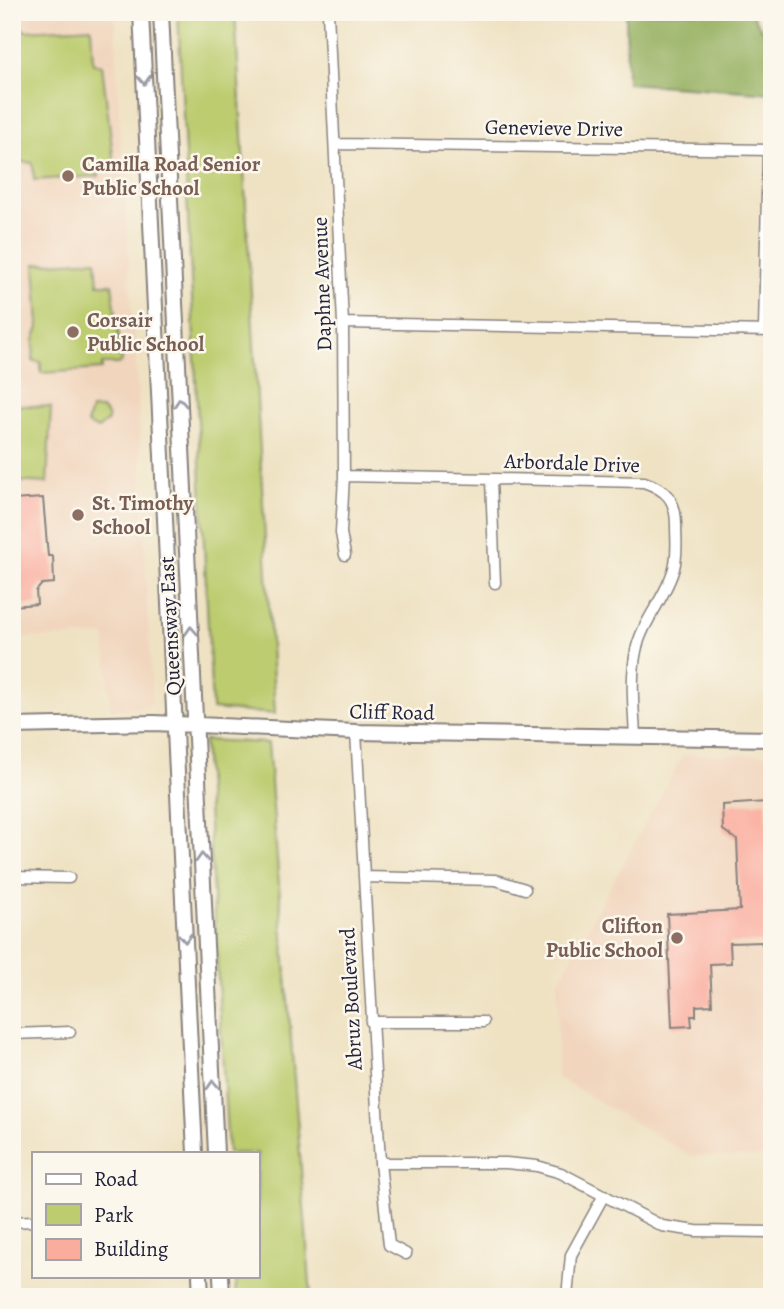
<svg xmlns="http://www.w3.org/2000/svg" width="784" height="1309" font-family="Alegreya,serif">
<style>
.built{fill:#f1d5bd}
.green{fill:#bccc6e;stroke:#6f7754;stroke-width:2}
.forest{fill:#95b061;stroke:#5c694e;stroke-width:2}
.building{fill:#faac9d}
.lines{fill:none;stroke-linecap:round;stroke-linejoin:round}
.street-casing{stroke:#88827f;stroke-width:13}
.secondary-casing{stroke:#88827f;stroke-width:18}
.street{stroke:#fff;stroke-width:10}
.secondary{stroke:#fff;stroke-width:14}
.oneway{stroke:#9c9ca7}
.education-dot{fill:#8d6e63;stroke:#fbf7ec;stroke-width:2.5}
.labels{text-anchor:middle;stroke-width:5;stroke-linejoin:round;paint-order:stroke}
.street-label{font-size:21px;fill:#22223b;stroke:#fbf7ec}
.education-label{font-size:21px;font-weight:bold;fill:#785e54;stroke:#fbf7ec;text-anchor:start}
</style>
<rect width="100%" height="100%" fill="#fbf7ec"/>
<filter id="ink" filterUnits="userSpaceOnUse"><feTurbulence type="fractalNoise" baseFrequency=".0143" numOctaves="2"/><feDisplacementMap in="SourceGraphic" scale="14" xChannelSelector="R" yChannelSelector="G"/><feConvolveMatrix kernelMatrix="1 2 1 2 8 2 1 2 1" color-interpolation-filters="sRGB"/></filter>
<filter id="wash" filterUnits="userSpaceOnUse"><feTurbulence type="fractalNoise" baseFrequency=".00686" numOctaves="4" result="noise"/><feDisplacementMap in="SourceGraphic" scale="28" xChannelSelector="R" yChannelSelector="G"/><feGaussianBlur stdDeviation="1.57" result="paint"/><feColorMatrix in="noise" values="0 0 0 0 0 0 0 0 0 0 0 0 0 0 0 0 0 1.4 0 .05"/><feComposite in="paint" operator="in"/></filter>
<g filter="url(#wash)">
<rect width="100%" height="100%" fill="#efe2c3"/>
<path class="built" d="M12,12H115L119,113L138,394L152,702L148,706L111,710L105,636L12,638Z
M772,754V1157L691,1156L557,1077L558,982L683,755Z"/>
<path class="green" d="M178,12H235L275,714L212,709Z
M12,17L25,31L91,27L93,63L102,65L114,164L110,168H99V176L34,180L33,163L12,161Z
M96,260L98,284H112L122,361L119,364H102V369L41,373V362L33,361L34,340L39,327L35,264Z
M12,405L51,407L47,483L12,481Z
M91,409H102L108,416V420L98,429L87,424Z
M204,740L268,743L311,1297H236L235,1276H257V1153H228Z"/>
<path class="forest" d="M626,12H750L772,45V93L627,83Z"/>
<g id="blocks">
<path class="building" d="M43,498L48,556H53L54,583L42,584L36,591L37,604L12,606V500Z
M766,802L772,888V945H762V942L730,943L731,963L710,964L712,1005L696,1006V1016H691L692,1026L672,1027L667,914L740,910L737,840L723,830L722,805Z"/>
</g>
</g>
<g filter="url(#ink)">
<use href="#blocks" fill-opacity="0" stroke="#88827f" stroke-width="2"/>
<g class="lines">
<g class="street-casing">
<path id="street" d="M328,12L343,323L344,476L341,533L345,555
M336,144L772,150
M343,323L772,331
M764,330L768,150
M344,476L644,482C667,490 676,500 676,525C676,540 678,554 674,568C666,598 642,621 636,651C630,679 634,710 635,738
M491,480L495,583
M356,732L380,1163L389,1245L406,1254
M12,877L69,878
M364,877L496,880L525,889
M371,1022H483
M12,1034L70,1032
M380,1163H506L537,1166L561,1173L662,1226L696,1231L772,1232
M12,1222L33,1221
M567,1297L571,1255L604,1195"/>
</g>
<g class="secondary-casing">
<path id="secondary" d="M141,12L195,1153
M161,12L216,1153
M12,726L154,723L356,732L772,739
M200,1276L201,1297
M221,1276L222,1297"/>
</g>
<use href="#street" class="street"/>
<use href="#secondary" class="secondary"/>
</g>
<defs><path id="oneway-chevron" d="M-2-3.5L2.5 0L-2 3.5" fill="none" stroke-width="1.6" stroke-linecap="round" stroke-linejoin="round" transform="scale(1.75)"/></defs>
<g class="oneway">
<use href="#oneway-chevron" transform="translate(144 80) rotate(87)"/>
<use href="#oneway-chevron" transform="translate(180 403) rotate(-93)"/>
<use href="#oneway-chevron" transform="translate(191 631) rotate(-93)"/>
<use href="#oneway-chevron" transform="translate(202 858) rotate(-93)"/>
<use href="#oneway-chevron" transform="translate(185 938) rotate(87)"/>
<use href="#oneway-chevron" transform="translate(213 1085) rotate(-93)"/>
</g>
</g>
<g class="education-dot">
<circle cx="68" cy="176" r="7"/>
<circle cx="73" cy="332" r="7"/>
<circle cx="78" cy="515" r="7"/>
<circle cx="677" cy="938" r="7"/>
</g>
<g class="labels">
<g class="street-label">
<text transform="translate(554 128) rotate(1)" y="7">Genevieve Drive</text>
<text transform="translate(322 284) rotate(-92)" y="7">Daphne Avenue</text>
<text transform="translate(572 463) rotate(2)" y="7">Arbordale Drive</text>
<text transform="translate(170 626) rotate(-93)" y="7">Queensway East</text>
<text transform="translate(392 712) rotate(1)" y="7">Cliff Road</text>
<text transform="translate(351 999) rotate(-93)" y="7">Abruz Boulevard</text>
</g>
<g class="education-label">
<text x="82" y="171">Camilla Road Senior<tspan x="82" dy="24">Public School</tspan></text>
<text x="87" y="327">Corsair<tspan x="87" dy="24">Public School</tspan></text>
<text x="92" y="510">St. Timothy<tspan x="92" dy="24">School</tspan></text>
<text x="663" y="933" text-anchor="end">Clifton<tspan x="663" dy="24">Public School</tspan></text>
</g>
</g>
<rect width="784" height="1309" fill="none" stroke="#fbf7ec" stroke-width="42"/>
<rect x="32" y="1152" width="228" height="126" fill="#fbf7ec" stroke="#a4a2a5" stroke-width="2"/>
<rect x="46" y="1174" width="35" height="10" fill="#ffffff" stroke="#a4a2a5" stroke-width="2"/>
<text x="94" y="1186" font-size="21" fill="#22223b">Road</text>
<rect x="46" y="1204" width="35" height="21" fill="#bccc6e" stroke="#a4a2a5" stroke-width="2"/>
<text x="94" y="1222" font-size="21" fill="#22223b">Park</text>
<rect x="46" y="1239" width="35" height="21" fill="#faac9d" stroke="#a4a2a5" stroke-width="2"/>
<text x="94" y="1256" font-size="21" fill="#22223b">Building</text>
</svg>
